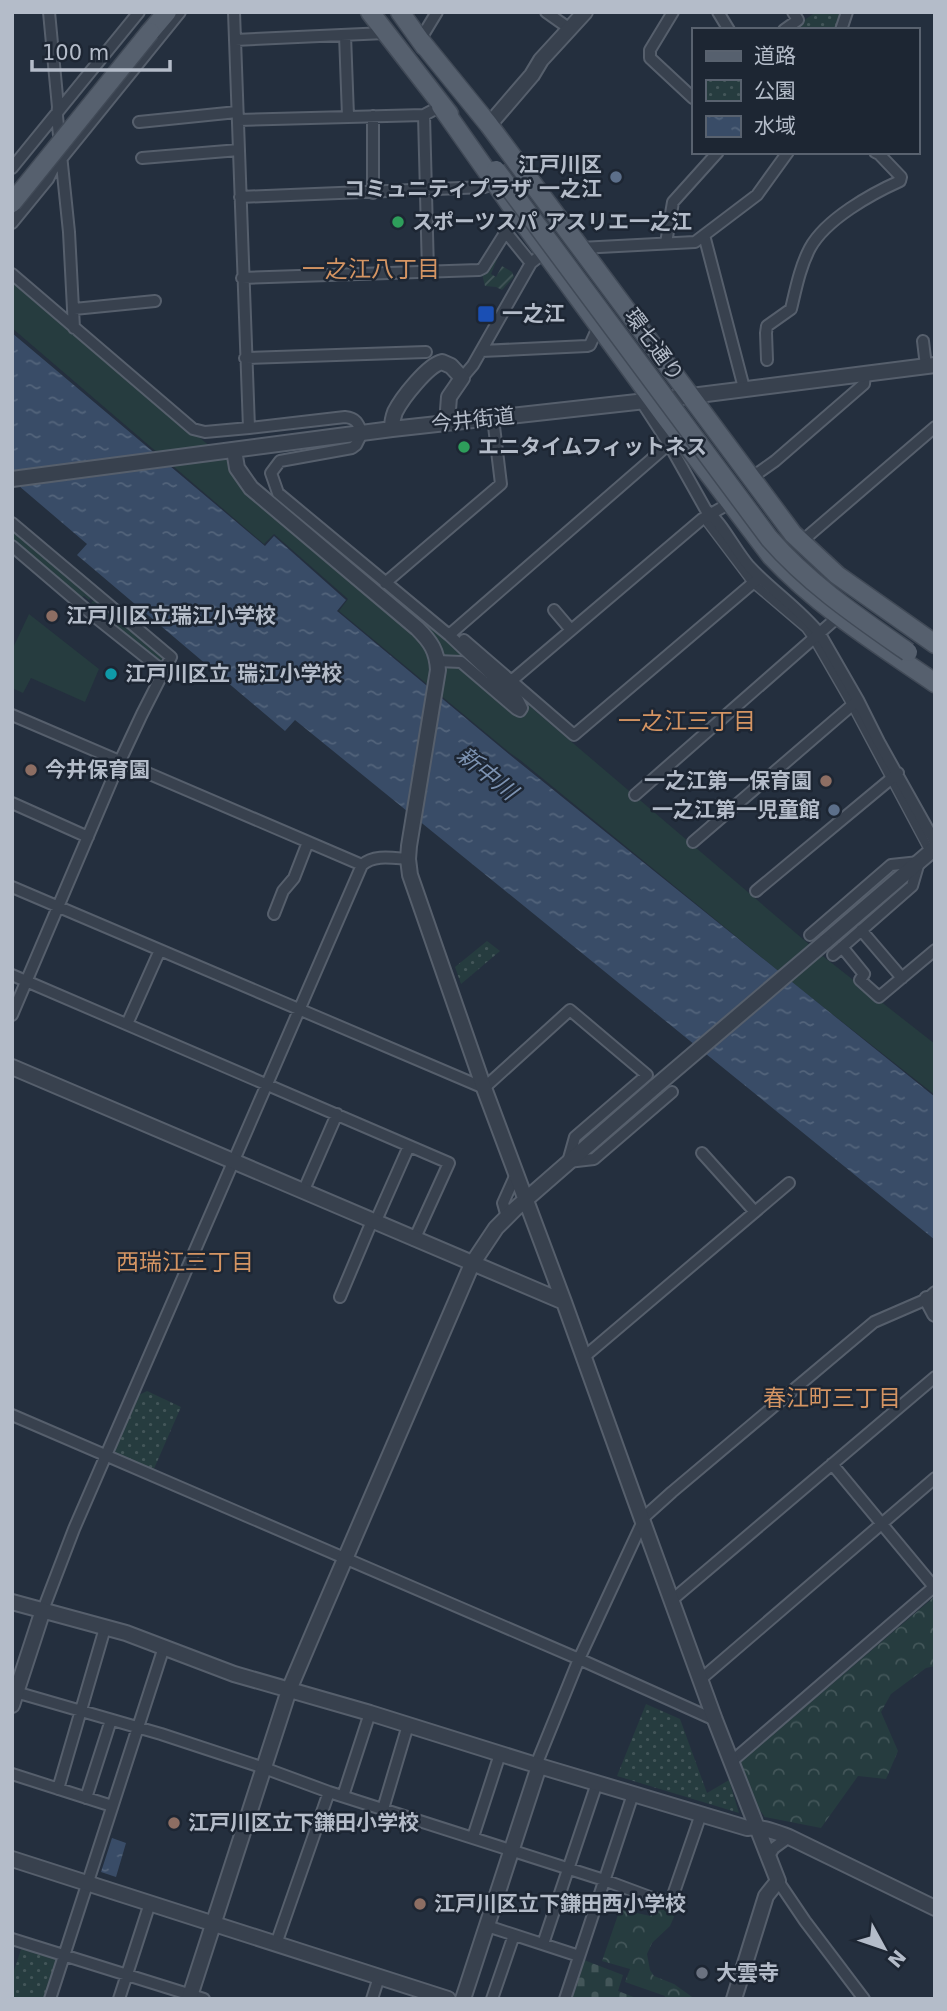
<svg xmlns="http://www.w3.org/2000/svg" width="947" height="2011" font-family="'DejaVu Sans','Noto Sans JP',sans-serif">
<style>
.grass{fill:#263c3f}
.forest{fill:url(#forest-crowns)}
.cemetery{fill:url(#cemetery-stones)}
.park{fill:url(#park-dots)}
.garden{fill:url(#garden-furrows)}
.water{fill:url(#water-ripples)}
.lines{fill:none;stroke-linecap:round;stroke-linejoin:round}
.pedestrian-casing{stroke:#565f6c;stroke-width:11}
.minor-casing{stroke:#565f6c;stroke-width:14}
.tertiary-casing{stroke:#565f6c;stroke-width:18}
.primary-casing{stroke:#414a57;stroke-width:21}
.pedestrian{stroke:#38414e;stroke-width:8}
.minor{stroke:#38414e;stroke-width:10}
.tertiary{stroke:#38414e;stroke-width:14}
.primary{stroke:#56606e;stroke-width:18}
.tertiary-bridge-casing{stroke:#565f6c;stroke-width:18;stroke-linecap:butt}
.primary-bridge-casing{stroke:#414a57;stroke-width:21;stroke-linecap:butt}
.tertiary-bridge{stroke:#38414e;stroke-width:14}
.primary-bridge{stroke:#56606e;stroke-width:18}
.service-dot{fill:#5c6f8a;stroke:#1d2633;stroke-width:2.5}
.leisure-dot{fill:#2e9e5b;stroke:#1d2633;stroke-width:2.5}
.transit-dot{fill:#1a4fb4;stroke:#1d2633;stroke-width:2.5}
.education-dot{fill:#8d6e63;stroke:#1d2633;stroke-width:2.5}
.culture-dot{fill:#0f9aa8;stroke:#1d2633;stroke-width:2.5}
.worship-dot{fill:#6b7280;stroke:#1d2633;stroke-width:2.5}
.labels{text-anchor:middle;stroke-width:5;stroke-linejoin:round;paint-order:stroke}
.poi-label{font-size:21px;font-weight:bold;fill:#b4bcc9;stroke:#1d2633;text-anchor:start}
.street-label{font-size:21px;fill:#b4bcc9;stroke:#1d2633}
.neighbourhood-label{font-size:23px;fill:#d59563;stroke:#1d2633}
.water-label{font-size:23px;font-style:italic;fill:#7c92b1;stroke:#1d2633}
</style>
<defs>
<pattern id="forest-crowns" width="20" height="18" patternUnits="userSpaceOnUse" patternTransform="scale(1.75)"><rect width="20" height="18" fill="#263c3f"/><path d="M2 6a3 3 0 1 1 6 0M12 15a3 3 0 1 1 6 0" fill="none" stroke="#435659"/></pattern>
<pattern id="cemetery-stones" width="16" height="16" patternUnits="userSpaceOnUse" patternTransform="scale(1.75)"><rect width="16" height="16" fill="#263c3f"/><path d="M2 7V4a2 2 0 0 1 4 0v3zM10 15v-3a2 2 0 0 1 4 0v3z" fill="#435659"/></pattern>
<pattern id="park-dots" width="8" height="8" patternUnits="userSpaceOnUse" patternTransform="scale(1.75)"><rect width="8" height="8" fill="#263c3f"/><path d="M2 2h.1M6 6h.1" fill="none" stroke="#435659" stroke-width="1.8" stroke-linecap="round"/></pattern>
<pattern id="garden-furrows" width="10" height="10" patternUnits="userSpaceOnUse" patternTransform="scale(1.75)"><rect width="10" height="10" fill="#263c3f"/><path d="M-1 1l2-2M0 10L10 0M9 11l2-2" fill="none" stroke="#435659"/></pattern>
<pattern id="water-ripples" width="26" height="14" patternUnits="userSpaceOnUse" patternTransform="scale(1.75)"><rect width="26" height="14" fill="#394c67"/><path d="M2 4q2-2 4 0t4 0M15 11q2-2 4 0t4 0" fill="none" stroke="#53647b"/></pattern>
</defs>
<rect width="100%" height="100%" fill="#242f3e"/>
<path class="grass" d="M12,281L248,478L533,709L824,957L935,1044V1095L798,987L520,760L510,753L339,611L348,599L274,534L264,544L12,328Z
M12,529L92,597L89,600L84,596L81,598L12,539Z
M95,599L163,656L161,662L89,605Z
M29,614L99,669L85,702L31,678L23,693L12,688V650Z"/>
<path class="forest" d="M934,1597L935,1666L926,1668L891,1694L881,1712L898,1751L886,1779L858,1776L821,1828L765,1817L754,1803L741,1762Z
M678,1897L682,1898L670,1926L652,1943L647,1954L650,1970L654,1976L674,1984L695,1999H664L665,1996L625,1982L630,1969L602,1961L620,1909L650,1916L658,1904L673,1909Z"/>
<path class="cemetery" d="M584,1960L623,1975L618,1991L639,1999H572Z"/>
<path class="park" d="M816,12H843L837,30H790Z
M487,941L500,951L461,984L455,967Z
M147,1391L181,1407L153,1471L116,1455L115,1451L139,1395Z
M646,1704L680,1719L707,1793L729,1780L739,1813L617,1776Z
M22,1946L55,1958L57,1962L45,1999H12V1977Z"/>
<path class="garden" d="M493,254L498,257L491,274L496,277L502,266L512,272L514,277L502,290L496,287L485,286L482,274Z"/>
<path class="water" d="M12,333L265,546L274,536L346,600L337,611L510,755L935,1097V1240L295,720L285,731L77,555L87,544L12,480Z
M112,1838L126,1843L116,1877L101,1872Z"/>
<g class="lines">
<g class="pedestrian-casing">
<path id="pedestrian" d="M704,518L753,583L806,628L814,639L852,705L927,846"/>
</g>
<g class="minor-casing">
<path id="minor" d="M49,12L58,107L57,116L69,232L74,328
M234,12L249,428L345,417C356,418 358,423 362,433L356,445L352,448L280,461L271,473L278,493L449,635L518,700L522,708L520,711L516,709L461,662L437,661
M546,12L570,29
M673,12L650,50V58L693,98
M718,12L729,30
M784,30L798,20L793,12
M841,30L847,12
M345,35L348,116
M235,40L385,33
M420,40L437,12
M424,115L428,272
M373,116V193
M238,120L424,115L441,106
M139,122L237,112
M142,158L239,150
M12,168L139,12
M240,197L485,187L494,182
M12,223L48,179L53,169L180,12
M505,231L531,263
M704,235L744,388
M666,243L673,202L718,152
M580,248L695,242L757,195L788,152
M12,274L193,429L205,432L249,428
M242,278L479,270L483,268L517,214
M74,309L155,301
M923,341L926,366
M481,351L587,346L590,345L599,325
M245,358L426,352
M767,360L766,333L767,326L791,309C796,288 800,267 810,248C826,219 871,194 900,181L901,177L879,154L875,152
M462,378L473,365L531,263L545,252
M641,401L669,444L706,510C722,522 735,550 749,566C771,590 799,608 820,634L858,700L879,742L935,842
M751,478L775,461L864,384L865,374
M12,523L171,657L142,714L120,761L12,1015
M801,542L935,427
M12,546L94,616L163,671
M385,583L501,484L493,418
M554,610L571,630
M449,635L669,444
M464,640L574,735L760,577
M510,682L702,519L730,503
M12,715L362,865
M635,795L839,616
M12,803L88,837
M693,842L858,700
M12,887L484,1088L570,1010L647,1075L575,1137L568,1162L594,1159L672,1092
M756,891L898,773
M274,914L283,891L294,878L308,842
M861,930L902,978
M810,935L891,865L919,862L912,886L833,955
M842,947L864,974L860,980L879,997L935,950
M12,975L449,1163L414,1240
M127,1024L160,950
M702,1153L755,1212
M303,1192L337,1114
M507,1217L503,1203L516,1174
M375,1223L409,1146
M340,1297L372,1221
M584,1357L789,1183
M12,1415L579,1659L715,1720
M832,1464L935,1588
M642,1519L672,1492L874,1322L927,1299L935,1292
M672,1600L935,1377
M43,1610L74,1529L362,865C374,854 393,858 408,859
M701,1679L935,1478
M12,1691L161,1734L264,1768L329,1792L604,1880L663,1902L668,1901L672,1898L701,1814
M731,1762L935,1586
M536,1765L579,1659L643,1521
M12,1774L112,1806
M58,1789L105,1628
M343,1796L370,1713
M86,1798L111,1720
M383,1809L408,1725
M473,1837L500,1754
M768,1857L774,1848L789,1837
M778,1881L805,1921L864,1999
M487,1926L579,1956
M12,1939L204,1999
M276,1944L329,1792
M543,1944L597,1783
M50,1999L164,1647
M119,1999L150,1903
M372,1999L379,1977
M492,1999L514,1935
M565,1999L633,1794"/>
</g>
<g class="tertiary-casing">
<path id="tertiary" d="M489,125L532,75L541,60L585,12
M392,429C392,423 393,417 395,412C402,398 428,365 442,362L451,366L462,378L449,397L447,423
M234,450L237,468L251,488L417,628C431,642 437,651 438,670L409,846L408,859L410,875L484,1088L564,1302L639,1511L715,1720L778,1881L766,1896L734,1999
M12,479L392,429L691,396L935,365
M825,942L935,848
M12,1067L564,1302
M927,1299L935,1314
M12,1602L126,1633L234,1674L370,1713L536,1765L747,1828C761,1826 775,1832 789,1837L935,1908
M12,1705L43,1610
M12,1859L448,1999
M189,1999L289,1690L314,1631L472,1264L496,1228L515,1209L656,1086
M463,1999L539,1766"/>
</g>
<g class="primary-casing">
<path id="primary" d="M370,12L449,114
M400,12L425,47
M150,32L167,12
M420,40L489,125L793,534L837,575L935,644
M441,106L517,214L664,415L771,556C819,607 878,644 935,683"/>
</g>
<use href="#pedestrian" class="pedestrian"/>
<use href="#minor" class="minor"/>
<use href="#tertiary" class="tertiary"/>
<use href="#primary" class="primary"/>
<g class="tertiary-bridge-casing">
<path id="tertiary-bridge" d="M656,1086L825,942"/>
</g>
<g class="primary-bridge-casing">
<path id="primary-bridge" d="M496,170L769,538C809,584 858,617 908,652
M12,203L150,32"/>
</g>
<use href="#tertiary-bridge" class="tertiary-bridge"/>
<use href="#primary-bridge" class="primary-bridge"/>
</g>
<g class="service-dot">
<circle cx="616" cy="177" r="7"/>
<circle cx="834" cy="810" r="7"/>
</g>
<g class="leisure-dot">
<circle cx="398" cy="222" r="7"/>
<circle cx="464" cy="447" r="7"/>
</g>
<rect class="transit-dot" x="477" y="305" width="18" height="18" rx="3.5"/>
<g class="education-dot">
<circle cx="52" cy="616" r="7"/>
<circle cx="31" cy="770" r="7"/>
<circle cx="826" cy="781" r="7"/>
<circle cx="174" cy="1823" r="7"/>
<circle cx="420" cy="1904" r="7"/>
</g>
<circle class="culture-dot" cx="111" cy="674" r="7"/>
<circle class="worship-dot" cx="702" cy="1973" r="7"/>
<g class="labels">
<g class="poi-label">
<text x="602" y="172" text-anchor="end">江戸川区<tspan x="602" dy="24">コミュニティプラザ 一之江</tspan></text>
<text x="412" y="229">スポーツスパ アスリエ一之江</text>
<text x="502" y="321">一之江</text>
<text x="478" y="454">エニタイムフィットネス</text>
<text x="66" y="623">江戸川区立瑞江小学校</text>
<text x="125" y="681">江戸川区立 瑞江小学校</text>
<text x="45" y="777">今井保育園</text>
<text x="812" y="788" text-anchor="end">一之江第一保育園</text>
<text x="820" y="817" text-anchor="end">一之江第一児童館</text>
<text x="188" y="1830">江戸川区立下鎌田小学校</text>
<text x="434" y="1911">江戸川区立下鎌田西小学校</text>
<text x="716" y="1980">大雲寺</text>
</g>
<g class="street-label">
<text transform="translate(654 345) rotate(54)" y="7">環七通り</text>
<text transform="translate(473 420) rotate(-6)" y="7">今井街道</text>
</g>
<g class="neighbourhood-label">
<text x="371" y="277">一之江八丁目</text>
<text x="687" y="729">一之江三丁目</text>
<text x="185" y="1270">西瑞江三丁目</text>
<text x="832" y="1406">春江町三丁目</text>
</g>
<g class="water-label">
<text transform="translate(487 773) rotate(39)" y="8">新中川</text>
</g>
</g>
<rect width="947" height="2011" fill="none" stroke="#b4bcc9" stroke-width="28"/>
<rect x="692" y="28" width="228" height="126" fill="#1d2633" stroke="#59626f" stroke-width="2"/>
<rect x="706" y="51" width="35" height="10" fill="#56606e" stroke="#59626f" stroke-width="2"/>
<text x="754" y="63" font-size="21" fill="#b4bcc9">道路</text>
<rect x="706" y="80" width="35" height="21" fill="url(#park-dots)" stroke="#59626f" stroke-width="2"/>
<text x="754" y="98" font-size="21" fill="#b4bcc9">公園</text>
<rect x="706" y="116" width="35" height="21" fill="url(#water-ripples)" stroke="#59626f" stroke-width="2"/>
<text x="754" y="133" font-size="21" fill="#b4bcc9">水域</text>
<g transform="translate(884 1948) rotate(130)" stroke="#1d2633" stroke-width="5" paint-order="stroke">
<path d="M0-5L12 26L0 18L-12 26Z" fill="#b4bcc9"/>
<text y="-10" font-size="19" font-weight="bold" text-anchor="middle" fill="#b4bcc9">N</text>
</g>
<path d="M32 60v10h138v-10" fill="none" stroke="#b4bcc9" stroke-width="3.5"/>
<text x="42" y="60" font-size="21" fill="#b4bcc9" stroke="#1d2633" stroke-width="5" paint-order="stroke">100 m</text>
</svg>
